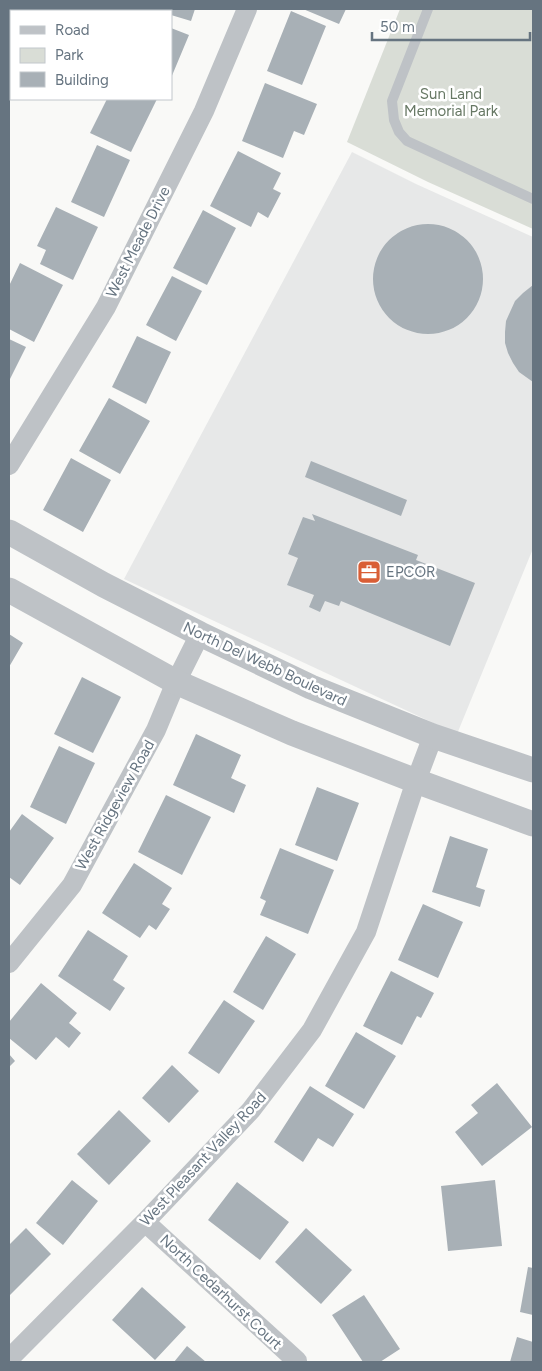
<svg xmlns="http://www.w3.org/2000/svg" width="542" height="1371" font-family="Figtree,sans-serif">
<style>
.built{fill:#e7e8e8}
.green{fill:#d9ddd6}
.building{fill:#a8b0b6}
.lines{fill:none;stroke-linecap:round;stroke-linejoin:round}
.service{stroke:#bec2c6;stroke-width:10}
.minor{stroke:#bec2c6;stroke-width:20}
.tertiary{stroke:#bec2c6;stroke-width:25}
.labels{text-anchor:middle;stroke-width:5;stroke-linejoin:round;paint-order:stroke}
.park-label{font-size:15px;fill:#677864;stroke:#fff}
.street-label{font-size:15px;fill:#667480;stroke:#fff}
.poi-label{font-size:15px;fill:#667480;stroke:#fff;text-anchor:start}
</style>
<rect width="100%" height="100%" fill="#f9f9f7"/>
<path class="built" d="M352,152L416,184L533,237V552L532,551L457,734L124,579Z"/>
<path class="green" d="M400,9H533V229L428,182L347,142Z"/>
<path class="building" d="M155,9H195L191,21L171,15V11H161Z
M303,9H346L339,24Z
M9,11L11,12V77L9,83Z
M291,11L326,26L302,85L267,71Z
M171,28L189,35L171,78Z
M265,83L317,104L304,135L294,131L283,158L242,141Z
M107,99H157L131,152L90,133Z
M97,145L130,160L104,217L71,202Z
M238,151L281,173L273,189L281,193L268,218L258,212L251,227L210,206Z
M56,207L98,227L73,280L40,264L46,250L37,246Z
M203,210L236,228L207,285L173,268Z
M373 279a55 55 0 1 1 110 0a55 55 0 1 1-110 0Z
M20,263L63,285L34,342L9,329V286Z
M172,276L202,291L176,341L146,325Z
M533,285V382L519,372L513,363L508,353L505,343V332L506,321L515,301L523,293Z
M137,336L171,352L146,404L112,387Z
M9,339L26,347L9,381Z
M109,398L150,421L120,474L79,451Z
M71,458L111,480L83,532L43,510Z
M311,461L407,500L401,516L305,477Z
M312,514L418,555L416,560L475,583L450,646L341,601L339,606L325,601L320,612L309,607L314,595L287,585L298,558L288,554L303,517L315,521Z
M9,634L23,643L9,667Z
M82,677L121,697L93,753L54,734Z
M196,734L241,755L231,778L246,785L234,813L173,785Z
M59,746L95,763L66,824L30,807Z
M317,787L359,803L337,861L295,845Z
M166,795L211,817L182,875L138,852Z
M22,814L54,838L20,885L9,877V832Z
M450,836L488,849L476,887L485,890L480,907L432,892Z
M280,848L334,870L308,934L260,915L266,901L260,898Z
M134,863L172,888L162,904L170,909L156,930L149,925L140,938L102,913Z
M423,904L463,922L438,978L398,960Z
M88,930L128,956L113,980L125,988L110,1011L58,976Z
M266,936L296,954L263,1010L233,992Z
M391,971L434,993L421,1018L417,1016L402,1045L363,1026Z
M41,983L77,1013L69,1023L81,1033L69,1048L56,1037L36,1060L9,1038V1022Z
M224,1000L255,1021L219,1074L188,1053Z
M356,1032L396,1056L364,1109L325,1086Z
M9,1054L15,1061L9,1067Z
M172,1065L199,1091L169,1123L142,1098Z
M497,1083L532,1127L482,1166L455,1132L478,1113L471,1105Z
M310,1086L354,1114L333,1147L318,1138L303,1162L274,1142Z
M119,1110L151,1141L109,1185L77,1154Z
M72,1180L98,1201L63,1245L36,1223Z
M495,1180L502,1246L448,1251L441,1186Z
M237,1182L289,1222L260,1260L208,1220Z
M26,1228L51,1254L9,1296V1245Z
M306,1228L352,1270L321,1304L275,1262Z
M528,1267L533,1268V1315L520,1312Z
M142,1287L186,1327L155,1360L112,1320Z
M364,1295L400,1349L380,1362H363L332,1315Z
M517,1337L533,1342V1362H510Z
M187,1346L206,1362H174Z"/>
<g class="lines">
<path class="service" d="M428,9L392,101L394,120L399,132L407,141L533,199"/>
<path class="minor" d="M9,465L106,307L204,111L247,9
M9,963L72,885L156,730L176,682L200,634
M145,1222L297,1361
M9,1359L145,1222L251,1110L312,1030L366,932L416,781L433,736"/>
<path class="tertiary" d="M9,532L104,585L200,634L311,687L433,736L533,770
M9,590L176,682L292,733L416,781L533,824"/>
</g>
<defs>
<g id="office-square" transform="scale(1.25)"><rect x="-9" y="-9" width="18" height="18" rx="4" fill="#d95e36" stroke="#fff"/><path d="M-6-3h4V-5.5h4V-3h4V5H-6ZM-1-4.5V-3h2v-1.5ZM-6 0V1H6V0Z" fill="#fff"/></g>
</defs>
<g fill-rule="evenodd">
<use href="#office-square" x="369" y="572"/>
</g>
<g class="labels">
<g class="park-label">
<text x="451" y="99">Sun Land<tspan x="451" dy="17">Memorial Park</tspan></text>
</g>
<g class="street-label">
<text transform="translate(138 242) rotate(-63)" y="5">West Meade Drive</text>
<text transform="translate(265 664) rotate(25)" y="5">North Del Webb Boulevard</text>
<text transform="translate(115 805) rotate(-61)" y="5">West Ridgeview Road</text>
<text transform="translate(203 1159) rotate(-47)" y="5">West Pleasant Valley Road</text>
<text transform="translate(221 1292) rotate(43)" y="5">North Cedarhurst Court</text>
</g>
<g class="poi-label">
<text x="386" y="577">EPCOR</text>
</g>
</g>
<rect width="542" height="1371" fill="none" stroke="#667480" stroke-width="20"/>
<rect x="10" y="10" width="162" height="90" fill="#ffffff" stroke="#c2c7cc"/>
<rect x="20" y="26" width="25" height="8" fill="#bec2c6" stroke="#c2c7cc"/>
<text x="55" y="35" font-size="15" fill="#667480">Road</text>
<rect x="20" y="48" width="25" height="15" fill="#d9ddd6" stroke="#c2c7cc"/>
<text x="55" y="60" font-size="15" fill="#667480">Park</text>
<rect x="20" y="72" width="25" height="15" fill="#a8b0b6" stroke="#c2c7cc"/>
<text x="55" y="85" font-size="15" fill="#667480">Building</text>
<path d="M372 32v8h158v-8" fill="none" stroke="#667480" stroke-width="2.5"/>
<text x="380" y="32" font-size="15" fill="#667480" stroke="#ffffff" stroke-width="4" paint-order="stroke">50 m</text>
</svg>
